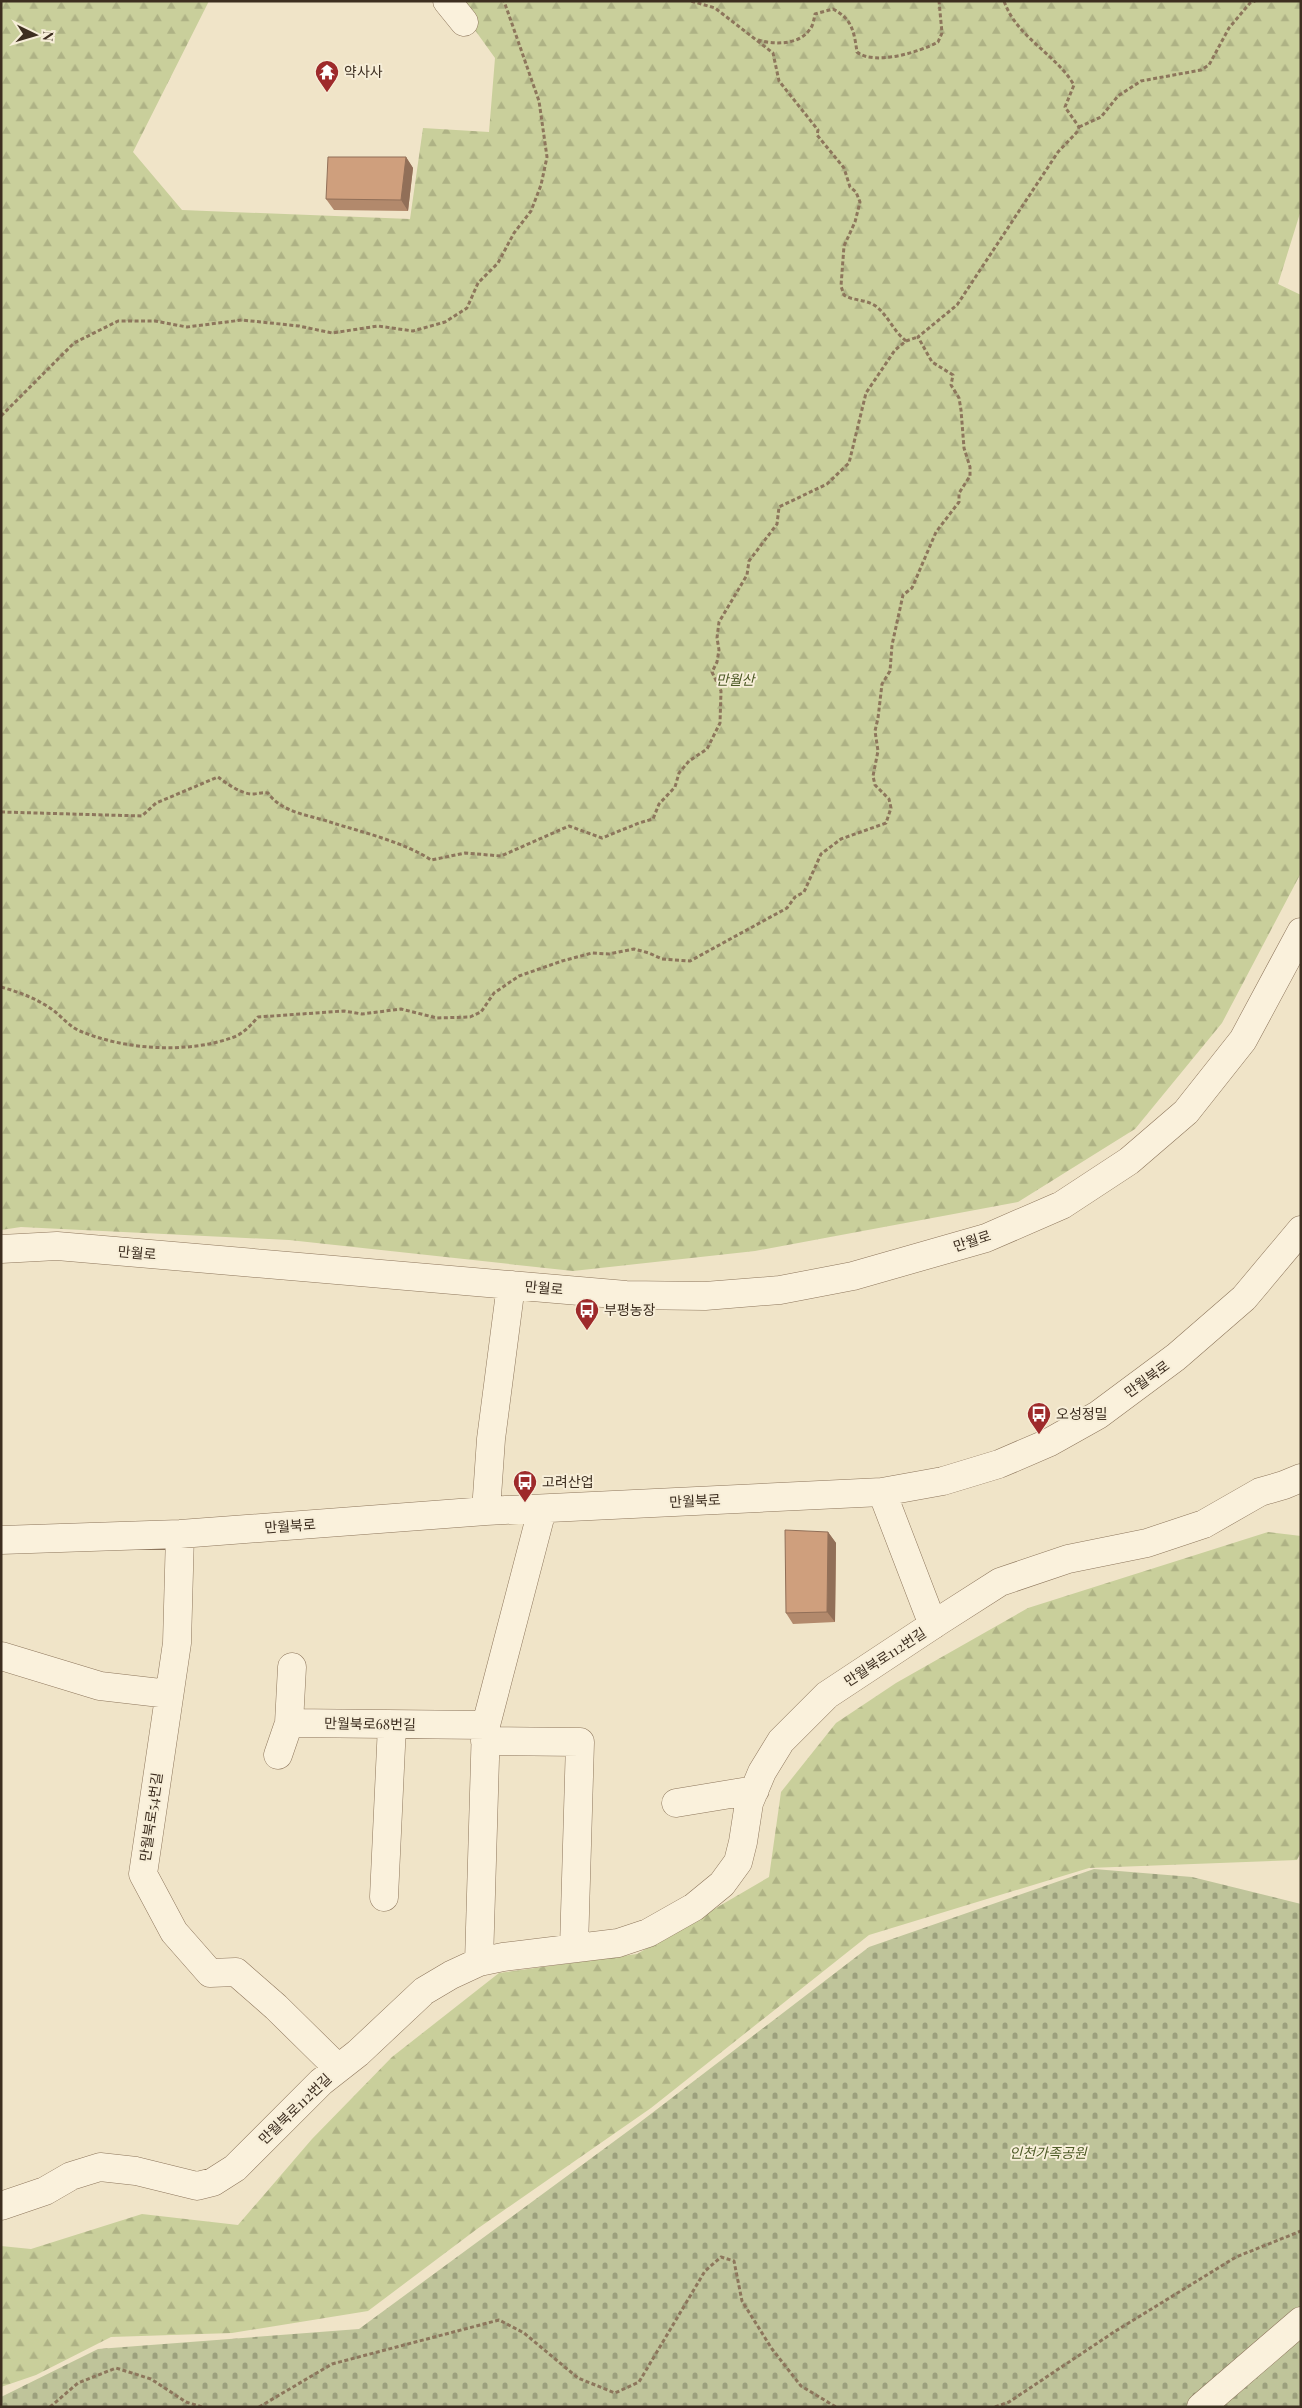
<svg xmlns="http://www.w3.org/2000/svg" width="1302" height="2408" font-family="'Playfair Display','Noto Sans KR',serif">
<style>
.forest{fill:url(#forest-firs)}
.cemetery{fill:url(#cemetery-stones)}
.lines{fill:none;stroke-linecap:round;stroke-linejoin:round}
.minor-casing{stroke:#8d765c;stroke-width:29}
.path{stroke:#8d765c;stroke-width:3;stroke-dasharray:4 2.5;stroke-linecap:butt}
.minor{stroke:#faf1dc;stroke-width:28}
.wall{fill:#b2896c}
.shaded-wall{fill:#916f58}
.building{fill:#cf9f7d;stroke:#916f58}
.labels{text-anchor:middle;stroke-width:4;stroke-linejoin:round;paint-order:stroke}
.poi-label{font-size:14px;fill:#3d2e20;stroke:#f7eed8;text-anchor:start}
.park-label{font-size:14px;font-style:italic;fill:#4d5a26;stroke:#f7eed8}
.street-label{font-size:14px;fill:#3d2e20;stroke:#f7eed8}
</style>
<defs>
<pattern id="forest-firs" width="22" height="20" patternUnits="userSpaceOnUse" patternTransform="scale(1.25)"><rect width="22" height="20" fill="#c9cf9b"/><path d="M5 1l3.5 6h-7zM16 11l3.5 6h-7z" fill="#aeb285"/></pattern>
<pattern id="cemetery-stones" width="16" height="16" patternUnits="userSpaceOnUse" patternTransform="scale(1.25)"><rect width="16" height="16" fill="#bfc49a"/><path d="M2 7V4a2 2 0 0 1 4 0v3zM10 15v-3a2 2 0 0 1 4 0v3z" fill="#9ca07d"/></pattern>
</defs>
<rect width="100%" height="100%" fill="#f0e4c8"/>
<path class="forest" d="M1,1H209L133,152L182,210L410,219L423,128L489,132L495,58L454,1H1301V210L1278,284L1301,295V873L1222,1023L1135,1129L1018,1202L755,1251L573,1271L289,1240L21,1227L1,1230Z
M1268,1532L1301,1536V1852L1297,1860L1089,1868L869,1935L651,2108L477,2229L368,2311L232,2333L111,2337L36,2375L1,2387V2246L31,2249L142,2214L238,2225L312,2139L392,2057L499,1973L637,1954L769,1877L781,1792L836,1723L896,1683L1028,1608Z"/>
<path class="cemetery" d="M1094,1869L1192,1877L1301,1904V2407H1V2397L98,2349L359,2329L639,2123L869,1947Z"/>
<g class="lines">
<g class="minor-casing">
<path id="minor" d="M447,1L464,22
M1,1249L57,1246L626,1295L705,1296L780,1290L853,1276L986,1238L1062,1205L1129,1161L1186,1112L1243,1040L1301,932
M882,1492L933,1625
M486,1511L491,1439L511,1285
M180,1534L177,1643L143,1874L174,1932L210,1973L236,1972L276,2007L338,2068
M1,1540L180,1534L486,1511L882,1492L943,1481L999,1464L1048,1443L1098,1415L1176,1357L1244,1298L1301,1230
M1,1656L100,1686L169,1694
M289,1723L486,1725
M485,1741L580,1742L574,1948
M278,1755L289,1723L292,1667
M676,1803L755,1790
M384,1897L392,1725
M479,1962L486,1725L542,1510
M1,2206L45,2191L71,2176L100,2167L136,2171L197,2186L213,2182L235,2168L321,2082L358,2053L424,1991L451,1975L479,1962L503,1957L618,1943L648,1933L694,1907L722,1884L738,1862L743,1842L749,1803L762,1772L781,1741L827,1695L939,1621L1000,1582L1068,1559L1147,1543L1204,1524L1260,1492L1284,1485L1301,1478
M1201,2407L1301,2321"/>
</g>
<path class="path" d="M758,40C774,45 800,45 810,29C813,26 814,19 815,14L833,9C852,19 854,31 857,52C874,66 920,52 938,42L942,33L939,1
M1079,127L1101,117L1118,96L1141,81L1201,70L1209,65L1229,28L1250,3L1255,1
M906,341L918,337
M1,416L74,343L118,321H155L187,327L242,320L299,326L332,333L378,326L413,331L445,322L467,308L478,283L498,263L514,233L531,211L541,185L547,157L539,101L504,1
M1,812L142,816L156,803L218,777C226,783 241,794 252,794C258,794 262,792 268,793C283,814 311,815 333,823C362,832 406,843 431,860L465,853L501,856L569,826L602,838L639,823L653,819L659,804L675,787L679,773L689,761L707,749L720,723L721,691L712,672L717,662L719,650L717,638L719,622L747,575L749,561L777,524L779,507L827,484L849,463L866,393L895,350L906,341C893,331 887,313 874,305C864,299 853,301 844,295L841,286L844,246L855,222L860,202L856,192L850,187L844,168L817,135L818,130L779,81L773,53L715,8L691,1
M1,987C19,992 35,998 50,1008C61,1015 68,1026 80,1031C125,1050 188,1054 234,1037C244,1033 251,1025 258,1017L344,1011L362,1014L401,1009L437,1018L470,1017L481,1012L494,993L519,976L562,961L592,953L609,954L634,949L649,953L662,959L690,961L787,908L795,897L804,892L821,854L841,839L886,823L891,808L889,799L875,785L873,776L878,751L875,731L878,718L882,684L890,671L892,645L903,595L912,588L936,532L959,502V493L970,476V467L964,448L961,410L959,398L951,385L953,375L932,362L918,337L957,305L1058,152L1077,132L1079,127L1065,107L1074,85C1055,53 1017,38 1004,1
M50,2407L78,2383L116,2368L151,2379L186,2402L202,2407
M259,2407L332,2364L499,2320L524,2333L578,2378L615,2393L639,2382L705,2271L721,2257L734,2261L742,2301L772,2349L801,2386L836,2407
M995,2407L1009,2402L1114,2332L1236,2257L1301,2231"/>
<use href="#minor" class="minor"/>
</g>
<path class="wall" d="M406,157L413,168L408,211L334,210L326,199Z
M828,1532L836,1543L835,1622L793,1624L786,1613Z"/>
<path class="shaded-wall" d="M406,157L413,168L408,211L401,200Z
M828,1532L836,1543L835,1622L827,1612Z"/>
<path class="building" d="M328,157H406L401,200L326,199Z
M785,1530L828,1532L827,1612L786,1613Z"/>
<defs>
<g id="temple-pin" transform="scale(1.25)"><path d="M0 17L-7.5 6A9.5 9.5 0 1 1 7.5 6Z" fill="#9e2a2b" stroke="#f7eed8"/><path d="M0-6L5-2H3V0L6.5 2.5H4V6H1.5V3h-3V6H-4V2.5H-6.5L-3 0V-2H-5Z" fill="#fff"/></g>
<g id="bus-pin" transform="scale(1.25)"><path d="M0 17L-7.5 6A9.5 9.5 0 1 1 7.5 6Z" fill="#9e2a2b" stroke="#f7eed8"/><path d="M-5-6H5V4H4V6H2V4H-2V6H-4V4H-5ZM-3.5-4V0h7V-4ZM-3.5 1.2v1.5H-2V1.2ZM2 1.2v1.5H3.5V1.2Z" fill="#fff"/></g>
</defs>
<g fill-rule="evenodd">
<use href="#temple-pin" x="327" y="72"/>
<use href="#bus-pin" x="587" y="1310"/>
<use href="#bus-pin" x="1039" y="1414"/>
<use href="#bus-pin" x="525" y="1482"/>
</g>
<g class="labels">
<g class="poi-label">
<text x="344" y="77">약사사</text>
<text x="604" y="1315">부평농장</text>
<text x="1056" y="1419">오성정밀</text>
<text x="542" y="1487">고려산업</text>
</g>
<g class="park-label">
<text x="735" y="685">만월산</text>
<text x="1048" y="2158">인천가족공원</text>
</g>
<g class="street-label">
<text transform="translate(972 1241) rotate(-18)" y="5">만월로</text>
<text transform="translate(137 1253) rotate(5)" y="5">만월로</text>
<text transform="translate(544 1288) rotate(5)" y="5">만월로</text>
<text transform="translate(1147 1379) rotate(-36)" y="5">만월북로</text>
<text transform="translate(695 1501) rotate(-3)" y="5">만월북로</text>
<text transform="translate(290 1526) rotate(-4)" y="5">만월북로</text>
<text transform="translate(885 1657) rotate(-33)" y="5">만월북로112번길</text>
<text transform="translate(370 1724) rotate(1)" y="5">만월북로68번길</text>
<text transform="translate(151 1817) rotate(-82)" y="5">만월북로54번길</text>
<text transform="translate(295 2109) rotate(-44)" y="5">만월북로112번길</text>
</g>
</g>
<rect width="1302" height="2408" fill="none" stroke="#3d2e20" stroke-width="5"/>
<g transform="translate(35 35) rotate(95)" stroke="#f7eed8" stroke-width="4" paint-order="stroke">
<path d="M0-4L9 19L0 12L-9 19Z" fill="#3d2e20"/>
<text y="-8" font-size="14" font-weight="bold" text-anchor="middle" fill="#3d2e20">N</text>
</g>
</svg>
